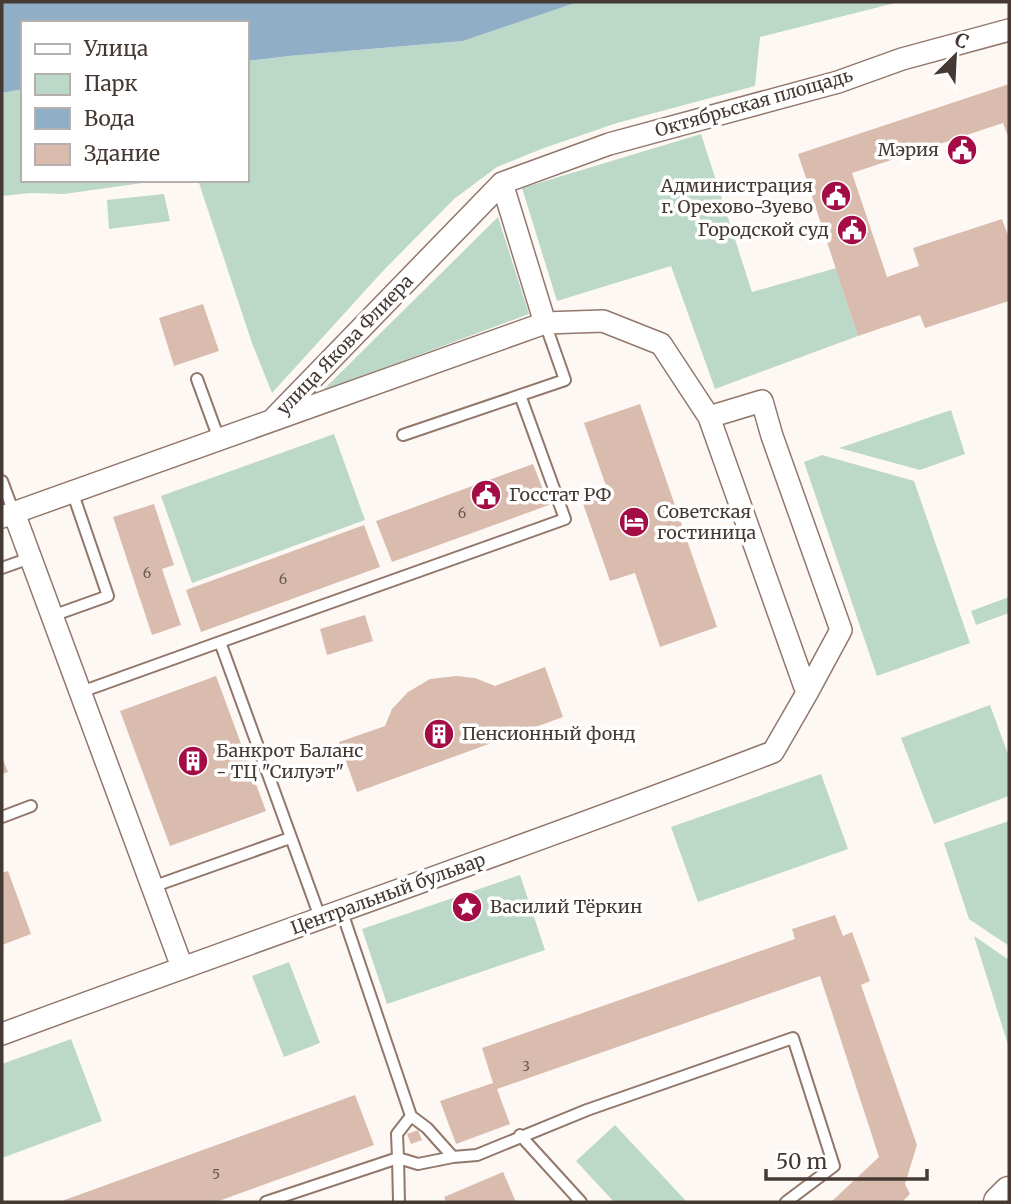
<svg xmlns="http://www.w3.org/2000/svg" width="1011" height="1204" font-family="Merriweather,serif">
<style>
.green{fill:#bcd8c9}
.water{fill:#91aec7}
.building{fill:#d9bcae}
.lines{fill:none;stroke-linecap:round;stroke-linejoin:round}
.lane-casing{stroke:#92776b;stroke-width:14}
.street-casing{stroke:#92776b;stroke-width:24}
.secondary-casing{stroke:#92776b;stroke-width:33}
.lane{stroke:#fff;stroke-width:10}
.street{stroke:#fff;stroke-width:21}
.secondary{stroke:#fff;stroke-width:30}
.labels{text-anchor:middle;stroke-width:7;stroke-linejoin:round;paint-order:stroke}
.number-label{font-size:14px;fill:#6a5a52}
.street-label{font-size:18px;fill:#453933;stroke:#fff}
.poi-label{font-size:18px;fill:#453933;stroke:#fff;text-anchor:start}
</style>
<rect width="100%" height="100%" fill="#fef8f5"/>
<path class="green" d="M578,2H899L760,37L755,86L617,123L544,148L497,167L454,199L382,272L272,393L252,343L198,180H247V61L289,56L463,41Z
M23,89V180H164L64,194L31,193L2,196V93Z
M701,134L752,292L836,268L858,336L715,389L671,266L557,301L522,188Z
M164,194L170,221L109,229L107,200Z
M498,217L529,314L322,391Z
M951,410L965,454L920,470L839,448Z
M334,434L365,520L192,583L161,496Z
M822,455L914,481L970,643L877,676L804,462Z
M1009,597V613L976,625L971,611Z
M990,705L1009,757V796L934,824L901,738Z
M821,774L848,849L698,902L671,827Z
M1009,821V946L969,919L944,843Z
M520,875L545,950L387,1004L362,929Z
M974,936L1009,960V1048Z
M289,962L320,1043L284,1057L252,976Z
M71,1039L102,1121L2,1158V1064Z
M615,1125L687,1202H614L576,1161Z"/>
<path class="water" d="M2,2H578L463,41L289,56L247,61V23H23V89L2,93Z"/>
<path class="building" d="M1009,84V139L1003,123L852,173L887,277L919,266L913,248L1002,219L1007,233H1009V301L925,328L920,315L858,336L798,154Z
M203,304L219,351L174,366L159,318Z
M640,404L717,627L660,647L635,573L610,581L580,495L606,486L584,423Z
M533,464L549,505L392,562L376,521Z
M154,504L174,565L162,569L181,625L152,635L113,517Z
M364,525L380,567L201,632L186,590Z
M365,615L373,641L327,655L320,629Z
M545,667L563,717L357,792L339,742L385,726L392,709L408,692L430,679L456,676L475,678L495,686Z
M216,676L266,811L170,846L120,711Z
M2,757L8,772L2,774Z
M8,871L31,934L2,945V873Z
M835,915L843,936L852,932L870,981L861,985L917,1145L905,1184L910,1194L902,1202H831L879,1157L820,976L497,1089L510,1124L456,1144L440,1101L493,1083L482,1048L795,939L792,929Z
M355,1095L374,1145L216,1202H59Z
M418,1130L422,1140L411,1144L407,1134Z
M503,1172L516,1202H446L444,1197Z"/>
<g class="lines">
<g class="lane-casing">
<path id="lane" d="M197,379L219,439
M403,435L565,380L545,323
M2,481L14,513
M2,568L30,558
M52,616L108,596L72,491
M220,642L565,519L520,395
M81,692L220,642L321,920
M2,817L31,806
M152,887L290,838
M342,912L411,1116L427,1128L453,1157L477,1155L587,1110L793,1038L834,1166L786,1202
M520,1135L581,1202
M266,1202L398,1158L397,1134L411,1116
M399,1202L398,1158L418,1164L453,1157"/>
</g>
<g class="street-casing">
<path id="street" d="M502,183L545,323
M275,417L502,183L609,144L838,82L902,59L1009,30
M709,417L762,401L772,436L841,630L807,693
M14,513L182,967
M2,517L545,323L603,321L661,344L709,417L807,693L773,752C517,850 258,939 2,1034"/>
</g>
<g class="secondary-casing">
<path id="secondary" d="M999,1202L1009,1192"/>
</g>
<use href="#lane" class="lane"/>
<use href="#street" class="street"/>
<use href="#secondary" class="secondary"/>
</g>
<defs>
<g id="civic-disc" transform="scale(1.575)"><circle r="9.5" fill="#a40c45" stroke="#fff"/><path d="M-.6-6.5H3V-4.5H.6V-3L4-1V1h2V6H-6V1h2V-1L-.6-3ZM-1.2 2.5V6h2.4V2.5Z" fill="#fff"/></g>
<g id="hotel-disc" transform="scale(1.575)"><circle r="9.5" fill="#a40c45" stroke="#fff"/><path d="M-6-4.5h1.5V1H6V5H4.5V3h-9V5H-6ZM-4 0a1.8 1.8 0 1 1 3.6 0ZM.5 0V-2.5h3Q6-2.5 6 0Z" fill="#fff"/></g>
<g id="building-disc" transform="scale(1.575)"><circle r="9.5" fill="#a40c45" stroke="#fff"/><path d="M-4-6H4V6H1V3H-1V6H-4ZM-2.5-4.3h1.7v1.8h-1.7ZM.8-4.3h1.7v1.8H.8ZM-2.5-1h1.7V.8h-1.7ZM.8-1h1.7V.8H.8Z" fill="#fff"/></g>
<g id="sight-disc" transform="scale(1.575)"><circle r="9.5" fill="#a40c45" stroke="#fff"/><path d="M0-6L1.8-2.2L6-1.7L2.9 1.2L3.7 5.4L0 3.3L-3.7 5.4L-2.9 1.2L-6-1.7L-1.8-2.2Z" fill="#fff"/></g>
</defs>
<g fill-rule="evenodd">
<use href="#civic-disc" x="962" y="150"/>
<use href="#civic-disc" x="836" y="196"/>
<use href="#civic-disc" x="852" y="230"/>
<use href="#civic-disc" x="486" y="495"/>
<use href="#hotel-disc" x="634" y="522"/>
<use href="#building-disc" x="439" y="734"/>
<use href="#building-disc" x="193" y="761"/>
<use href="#sight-disc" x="467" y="907"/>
</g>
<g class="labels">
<g class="number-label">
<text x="462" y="518">6</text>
<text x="147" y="578">6</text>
<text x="283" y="584">6</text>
<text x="526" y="1071">3</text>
<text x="216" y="1179">5</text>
</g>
<g class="street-label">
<text transform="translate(754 103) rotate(-16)" y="6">Октябрьская площадь</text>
<text transform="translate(345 345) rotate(-46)" y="6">улица Якова Флиера</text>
<text transform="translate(388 894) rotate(-20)" y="6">Центральный бульвар</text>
</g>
<g class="poi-label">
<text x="939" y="156" text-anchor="end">Мэрия</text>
<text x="813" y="192" text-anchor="end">Администрация<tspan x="813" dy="21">г. Орехово-Зуево</tspan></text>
<text x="829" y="236" text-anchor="end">Городской суд</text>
<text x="509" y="501">Госстат РФ</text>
<text x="657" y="518">Советская<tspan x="657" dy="21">гостиница</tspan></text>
<text x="462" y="740">Пенсионный фонд</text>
<text x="216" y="757">Банкрот Баланс<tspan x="216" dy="21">- ТЦ "Силуэт"</tspan></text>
<text x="490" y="913">Василий Тёркин</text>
</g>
</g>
<rect width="1011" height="1204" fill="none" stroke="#453933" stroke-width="7"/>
<rect x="21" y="21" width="228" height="161" fill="#ffffff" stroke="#b5b0ad" stroke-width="2"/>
<rect x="35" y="44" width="35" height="10" fill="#ffffff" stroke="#b5b0ad" stroke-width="2"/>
<text x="84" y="56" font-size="21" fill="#453933">Улица</text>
<rect x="35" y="74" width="35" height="21" fill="#bcd8c9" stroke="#b5b0ad" stroke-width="2"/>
<text x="84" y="91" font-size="21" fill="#453933">Парк</text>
<rect x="35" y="108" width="35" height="21" fill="#91aec7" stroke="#b5b0ad" stroke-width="2"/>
<text x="84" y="126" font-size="21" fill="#453933">Вода</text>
<rect x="35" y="144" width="35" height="21" fill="#d9bcae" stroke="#b5b0ad" stroke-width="2"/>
<text x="84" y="161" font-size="21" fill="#453933">Здание</text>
<g transform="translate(955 56) rotate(24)" stroke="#ffffff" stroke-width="5" paint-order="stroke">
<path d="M0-5L12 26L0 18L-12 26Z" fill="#453933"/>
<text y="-10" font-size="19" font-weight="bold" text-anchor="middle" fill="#453933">С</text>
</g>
<path d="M766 1169v10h161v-10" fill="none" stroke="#453933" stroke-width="3.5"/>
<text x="776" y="1169" font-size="21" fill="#453933" stroke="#ffffff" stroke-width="5" paint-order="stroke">50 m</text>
</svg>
